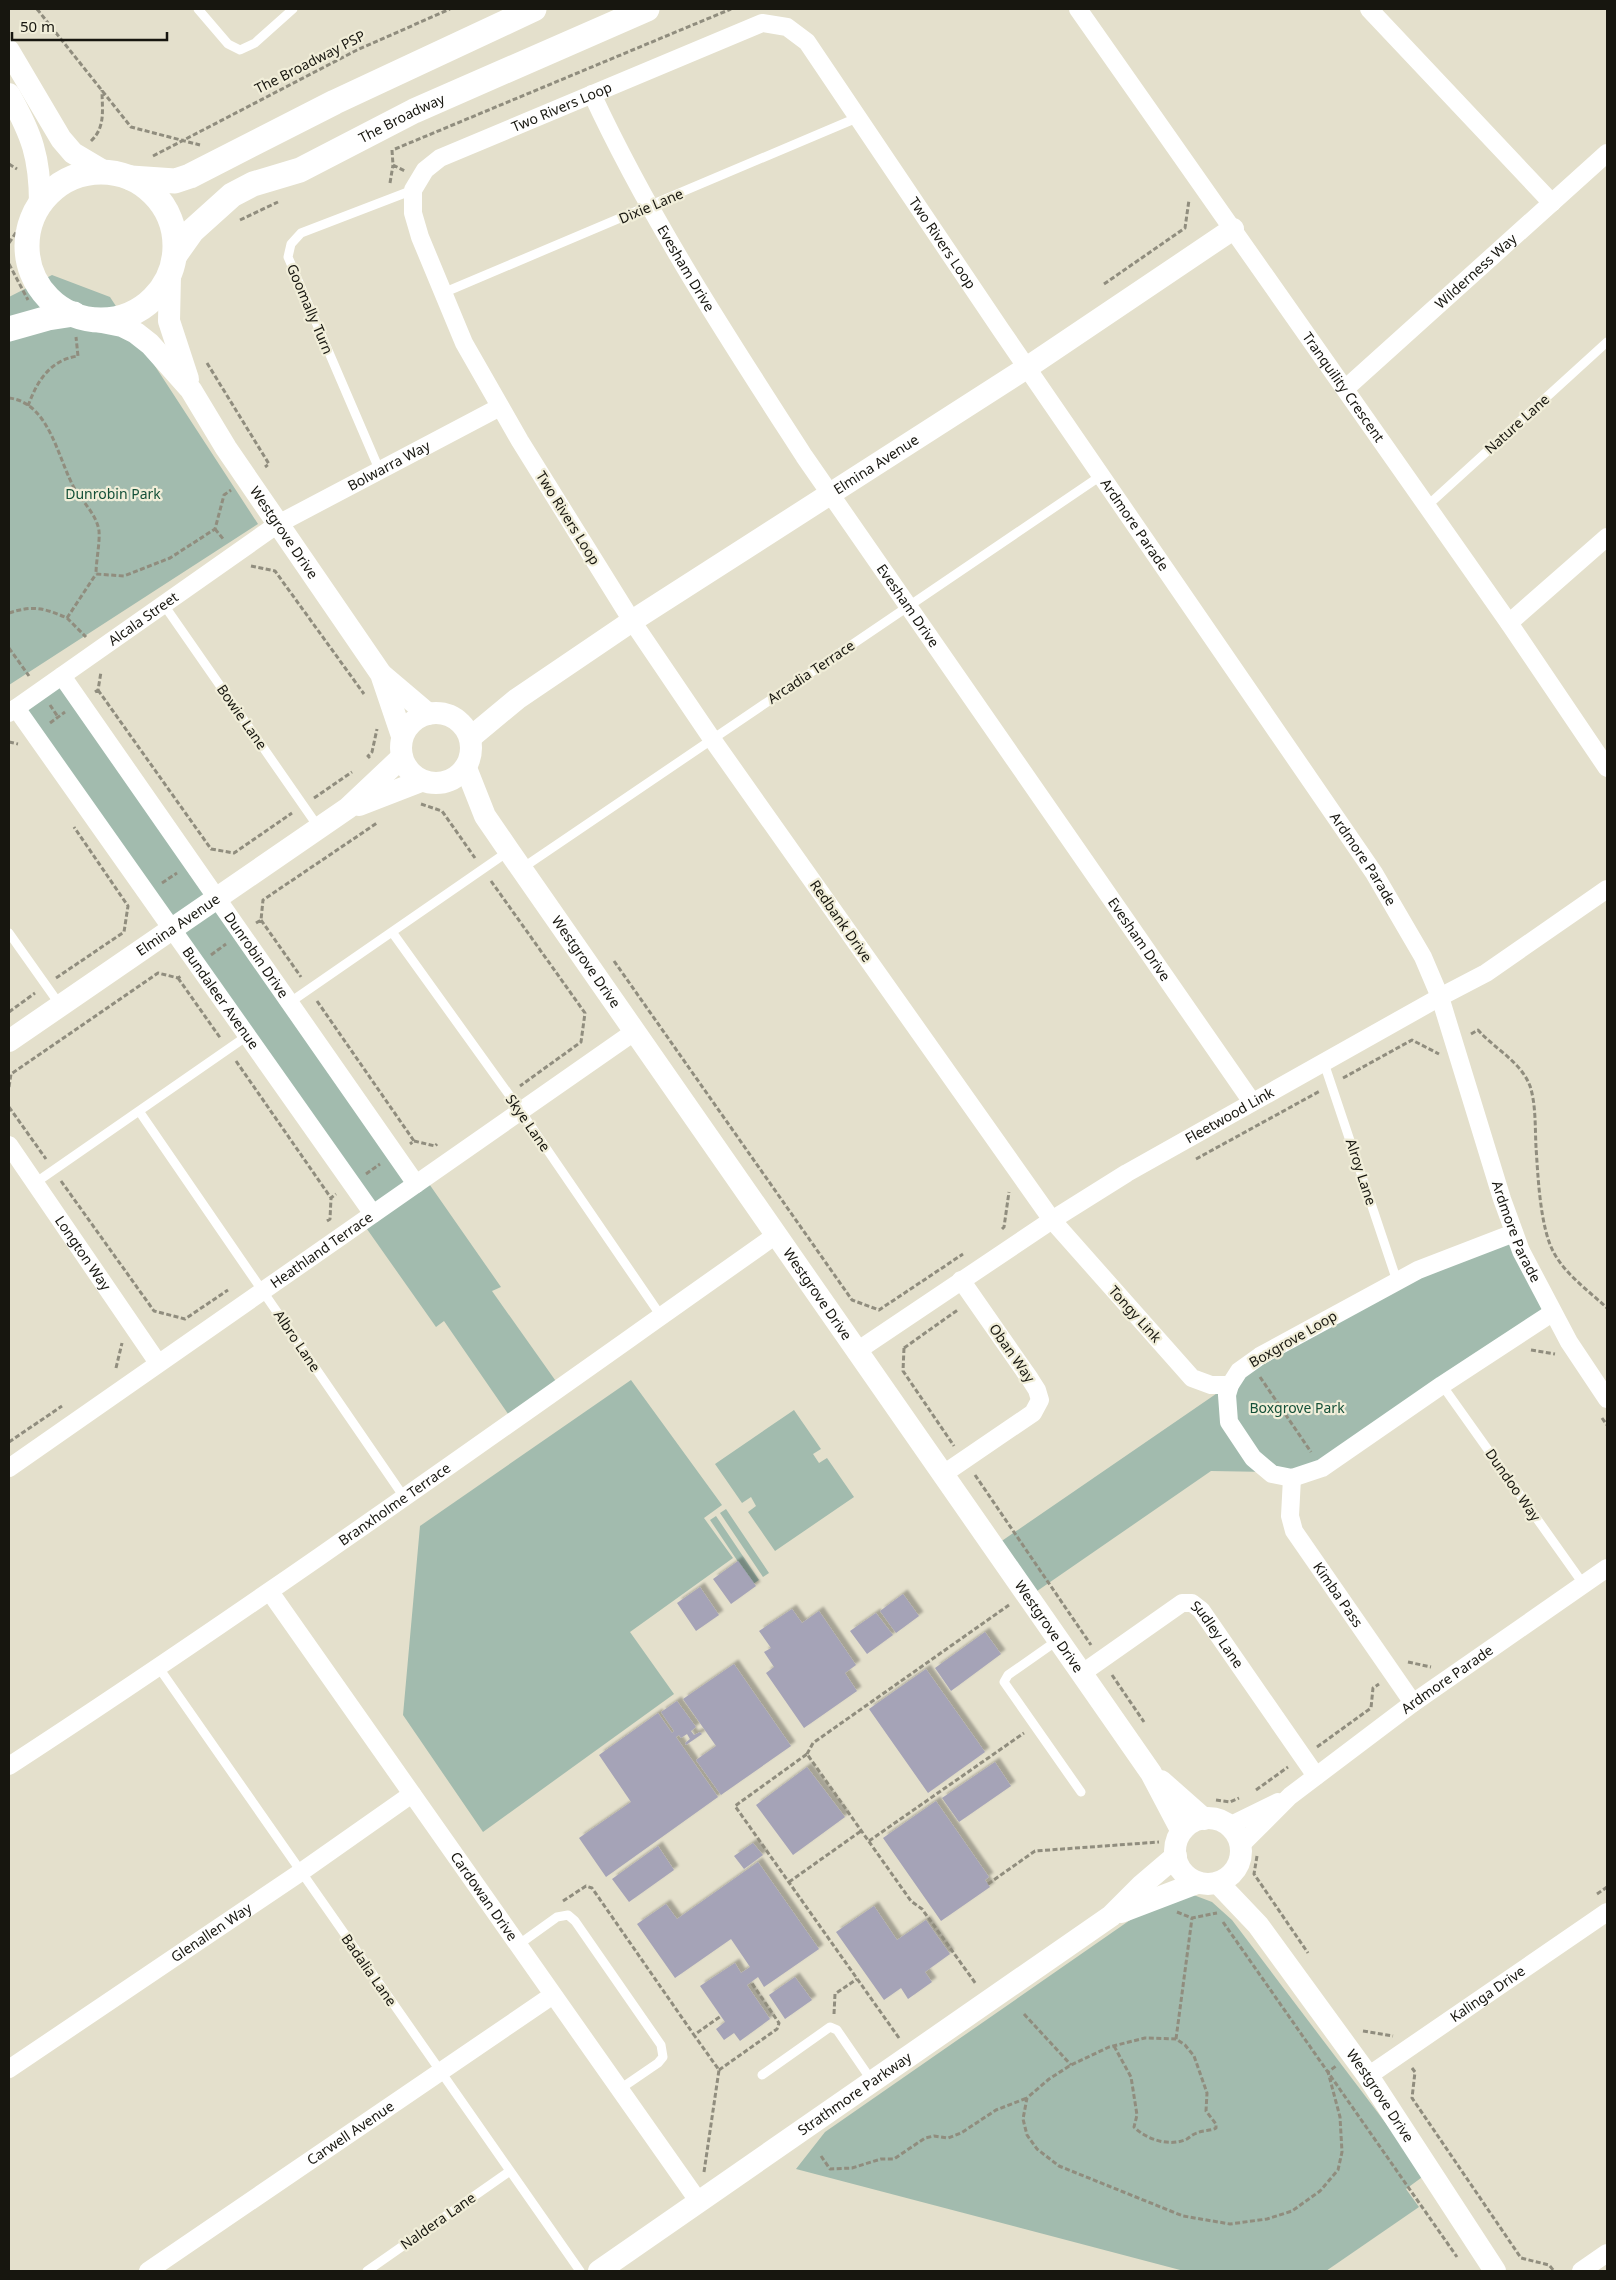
<svg xmlns="http://www.w3.org/2000/svg" width="1616" height="2280" font-family="'Noto Sans',sans-serif">
<style>
.green{fill:#a2bbae}
.building{fill:#a5a3b7;filter:url(#shadow)}
.lines{fill:none;stroke-linecap:round;stroke-linejoin:round}
.path{stroke:#908d7e;stroke-width:3;stroke-dasharray:5 2.5;stroke-linecap:butt}
.service{stroke:#fff;stroke-width:9}
.minor{stroke:#fff;stroke-width:18}
.tertiary{stroke:#fff;stroke-width:22}
.secondary{stroke:#fff;stroke-width:25}
.labels{text-anchor:middle;stroke-width:4.5;stroke-linejoin:round;paint-order:stroke}
.street-label{font-size:14px;fill:#17160f;stroke:#f1eed9}
.park-label{font-size:14px;fill:#145038;stroke:#f1eed9}
</style>
<defs>
<filter id="shadow"><feDropShadow dx="4.5" dy="-4.5" stdDeviation="1" flood-color="#0004"/></filter>
</defs>
<rect width="100%" height="100%" fill="#e4e0cc"/>
<path class="green" d="M52,275L110,297L258,524L9,685V297Z
M62,676L416,1184L425,1178L501,1287L492,1291L560,1387L515,1424L444,1321L436,1327L362,1222L372,1214L16,708Z
M1514,1233L1552,1313L1322,1468L1270,1472L1211,1471L1027,1598L993,1547L1229,1385L1260,1356Z
M631,1380L722,1505L704,1518L733,1558L630,1632L674,1694L483,1832L403,1715L420,1526Z
M794,1410L821,1449L813,1454L819,1463L827,1458L854,1497L775,1551L748,1512L756,1506L751,1497L742,1503L715,1464Z
M726,1509L769,1573L763,1577L720,1513Z
M716,1516L759,1580L753,1584L710,1520Z
M1191,1894L1212,1902L1232,1920L1425,2175L1406,2189L1419,2207L1326,2271H1184L796,2169L825,2132L1146,1909Z"/>
<path class="building" d="M738,1561L756,1586L731,1604L713,1579Z
M700,1587L719,1615L696,1631L677,1603Z
M903,1594L919,1616L896,1633L880,1611Z
M792,1609L802,1623L819,1611L856,1665L845,1673L857,1691L804,1728L766,1673L774,1667L764,1652L771,1648L759,1631Z
M876,1613L893,1635L867,1654L850,1631Z
M985,1632L1001,1654L951,1691L935,1668Z
M734,1664L791,1746L721,1795L696,1760L716,1746L683,1699Z
M926,1669L985,1752L928,1793L869,1709Z
M677,1701L696,1727L691,1731L694,1735L700,1732L702,1734L686,1745L685,1743L690,1739L687,1734L681,1738L679,1735L676,1737L718,1797L606,1877L579,1838L631,1802L599,1755L658,1713L672,1733L674,1731L661,1712Z
M995,1762L1011,1786L959,1822L942,1798Z
M807,1767L845,1817L793,1855L756,1805Z
M936,1801L989,1877L985,1880L990,1887L941,1921L883,1838Z
M753,1843L763,1855L744,1869L734,1856Z
M658,1846L674,1870L629,1902L612,1879Z
M758,1862L819,1949L764,1987L758,1977L747,1985L770,2019L740,2041L734,2033L724,2040L716,2029L725,2022L700,1986L735,1963L741,1973L750,1967L731,1939L675,1978L637,1924L666,1904L677,1919Z
M874,1906L897,1940L926,1920L950,1954L925,1972L932,1982L908,1999L901,1988L884,2000L836,1932Z
M795,1977L812,2000L785,2019L769,1995Z"/>
<g class="lines">
<path class="path" d="M37,9L131,127L200,145
M91,141C106,127 102,109 102,90
M395,149L731,9
M392,150L393,165L405,171
M153,156L357,50L450,9
M9,164L17,169
M390,183L393,165
M240,220L278,202
M9,243L25,219
M9,264L28,300
M1104,284L1185,228L1189,200
M207,363L269,464L265,467
M9,398C51,403 58,462 76,491C84,503 97,516 99,531C100,543 96,561 96,574L124,576L170,558L215,529L224,495L231,490
M28,406C37,381 50,360 78,356L76,337
M215,529L224,540
M251,566L275,571L364,694
M9,613C33,605 44,608 67,618L96,574
M67,618L86,637
M9,648L29,676
M98,690L211,849L234,853L292,813
M95,692L98,690L101,672
M50,705L58,717
M50,723L65,712
M9,742L18,744
M370,758L368,756L372,752L377,729
M314,798L352,772
M421,804L442,811L475,858
M491,881L585,1013L581,1042L520,1086
M162,883L177,873
M261,920L301,977
M256,923L261,920L263,900L377,823
M211,955L226,944
M614,961L852,1300L879,1310L963,1254
M56,978L124,932L128,906L74,827
M178,978L221,1039
M317,1001L414,1141L410,1144
M9,1012L35,993
M1471,1034L1478,1030C1495,1049 1521,1062 1530,1086C1536,1104 1535,1128 1536,1147C1538,1176 1540,1228 1554,1253C1566,1275 1589,1291 1607,1308
M236,1061L331,1198L336,1194
M1343,1078L1412,1040L1439,1054
M9,1087L11,1074L158,973L178,978L181,976
M9,1107L46,1159
M414,1141L435,1146L437,1144
M1196,1159L1320,1091
M366,1174L380,1164
M61,1181L154,1311L185,1319L228,1290
M327,1221L330,1219L331,1198
M1002,1229L1004,1227L1009,1192
M904,1348L959,1309
M904,1348L903,1371L954,1446
M1531,1350L1555,1354
M116,1368L122,1343
M1260,1377L1311,1452
M1602,1418L1607,1425
M9,1442L62,1406
M975,1475L1091,1645
M1408,1662L1431,1667
M1112,1675L1144,1722
M1317,1747L1371,1708L1373,1688L1379,1684
M807,1754L813,1743L1009,1605
M1256,1790L1288,1767
M1216,1800L1230,1802L1239,1798
M869,1841L1024,1733
M1257,1856L1254,1874L1308,1953
M789,1882L861,1831
M988,1884L1035,1851L1159,1842
M1597,1894L1607,1887
M563,1901L586,1886L592,1888L694,2035
M1177,1912L1192,1918L1217,1913
M1223,1922L1457,2257
M834,2014L835,1994L857,1979
M1024,2014L1071,2065
M1363,2031L1393,2036
M899,2038L735,1806L807,1754L911,1901L922,1909L976,1984
M1176,2039L1192,1918
M1114,2046L1131,2077L1137,2115L1134,2127C1147,2140 1170,2147 1187,2139C1190,2137 1193,2134 1197,2133C1203,2130 1211,2131 1216,2128V2124L1206,2111L1207,2093L1194,2056L1185,2045L1176,2039L1145,2038L1109,2047L1071,2065L1049,2079L1027,2098L1023,2119L1027,2135L1037,2149L1059,2166L1183,2216L1230,2224L1267,2219L1292,2211L1320,2191L1338,2170L1342,2152L1340,2117L1328,2072L1336,2066
M1412,2068L1415,2072L1412,2098L1521,2258L1549,2265L1554,2271
M719,2070L777,2029L779,2023L751,1982
M821,2156L830,2169L852,2168L881,2159H894L925,2138L934,2136L948,2138L961,2133L996,2110L1027,2098
M704,2172L719,2070L694,2035L721,2016"/>
<path class="service" d="M198,9L228,44L240,50L255,43L293,9
M443,293L859,117
M379,469L288,257L291,244L301,233L413,190
M1427,506L1607,342
M164,605L319,828
M521,869L1102,475
M392,932L520,1110L661,1316
M9,933L60,1005
M289,1003L509,851
M1324,1063L1397,1281
M139,1111L404,1497
M35,1183L247,1036
M1442,1385L1584,1585
M1058,1640L1008,1675L1004,1682L1081,1792
M159,1668L580,2271
M518,1945L557,1917L568,1915L575,1921L661,2045L663,2057L658,2063L620,2089
M762,2075L830,2027L837,2030L872,2081
M367,2271L510,2171"/>
<g class="minor">
<path id="s1" d="M1078,9L1509,623L1607,768"/>
<path d="M1369,9L1552,203"/>
<path id="s2" d="M592,94C651,221 728,338 804,456L1252,1102"/>
<path id="s3" d="M1345,389L1607,153"/>
<path d="M1509,623L1607,537"/>
<path id="s4" d="M62,676L416,1184"/>
<path id="s5" d="M16,708L373,1214"/>
<path id="s6" d="M9,713L278,524L500,407"/>
<path id="s7" d="M9,1145L158,1363"/>
<path d="M1514,1233L1418,1270L1260,1356L1239,1371L1230,1385L1227,1395L1229,1422L1253,1458L1272,1474L1292,1478L1322,1468L1442,1385L1552,1313"/>
<path id="s8" d="M857,1351L1052,1220L1127,1173L1440,997L1486,973L1607,889"/>
<path id="s9" d="M1230,1385H1211L1192,1378L1052,1220L712,739L632,621L520,441L464,343L420,237L413,213V190L425,170L440,158L762,23L787,27L807,42L1001,330L1374,873L1423,957L1440,997L1502,1199L1521,1251L1569,1342L1607,1399"/>
<path id="s10" d="M9,1468L634,1032"/>
<path d="M942,1475L1033,1413L1040,1400L1037,1390L1030,1379L961,1280"/>
<path id="s11" d="M1292,1478L1290,1516L1294,1531L1413,1703"/>
<path id="s12" d="M270,1592L699,2202"/>
<path id="s13" d="M1081,1674L1182,1603H1192L1201,1610L1316,1776"/>
<path id="s14" d="M9,1766C270,1596 522,1414 776,1235"/>
<path d="M1229,1826L1278,1802"/>
<path id="s15" d="M1241,1845L1290,1796L1413,1703L1607,1568"/>
<path id="s16" d="M9,2069L301,1872L412,1794"/>
<path id="s17" d="M1368,2076L1607,1912"/>
<path id="s18" d="M148,2271L553,1995"/>
<path d="M1581,2271L1607,2253"/>
</g>
<g class="tertiary">
<path d="M9,51L61,139L73,153L105,172"/>
<path d="M9,94C32,135 40,157 40,204"/>
<path d="M170,274L169,321L188,379"/>
<path id="s19" d="M87,319L122,326L136,333L150,344L191,390L226,448L381,674L402,736"/>
<path d="M382,675L428,714"/>
<circle cx="436" cy="748" r="35"/>
<path id="s20" d="M470,738L517,699L632,621L1028,367L1233,229"/>
<path id="s21" d="M466,768L485,816L509,851L1151,1773L1181,1830"/>
<path d="M359,805L421,781"/>
<path id="s22" d="M9,1041L348,808L401,758"/>
<path d="M1161,1781L1204,1819"/>
<circle cx="1208" cy="1851" r="33"/>
<path id="s23" d="M1218,1883L1258,1925L1368,2076L1495,2271"/>
<path d="M1121,1912L1197,1883"/>
<path id="s24" d="M599,2271L1111,1916L1142,1885L1176,1856"/>
</g>
<g class="secondary">
<circle cx="101" cy="246" r="74"/>
<path d="M131,178L175,181L190,176L335,102L534,9"/>
<path id="s25" d="M175,255L192,231L232,195L253,184L300,170L414,111L647,9"/>
<path d="M9,329L48,318L74,314"/>
</g>
</g>
<g class="labels">
<g class="street-label">
<text transform="translate(310 62) rotate(-27)" y="5">The Broadway PSP</text>
<text dy="5" stroke="none"><textPath href="#s9" startOffset="1644">Two Rivers Loop</textPath></text>
<text dy="5" stroke="none"><textPath href="#s25" startOffset="270">The Broadway</textPath></text>
<text transform="translate(651 206) rotate(-23)" y="5">Dixie Lane</text>
<text dy="5" stroke="none"><textPath href="#s9" startOffset="2154">Two Rivers Loop</textPath></text>
<text dy="5" stroke="none"><textPath href="#s2" startOffset="198">Evesham Drive</textPath></text>
<text dy="5" stroke="none"><textPath href="#s3" startOffset="176">Wilderness Way</textPath></text>
<text transform="translate(310 309) rotate(67)" y="5">Goomally Turn</text>
<text dy="5" stroke="none"><textPath href="#s1" startOffset="462">Tranquility Crescent</textPath></text>
<text transform="translate(1517 424) rotate(-42)" y="5">Nature Lane</text>
<text dy="5" stroke="none"><textPath href="#s20" startOffset="490">Elmina Avenue</textPath></text>
<text dy="5" stroke="none"><textPath href="#s6" startOffset="454">Bolwarra Way</textPath></text>
<text transform="translate(568 518) rotate(58)" y="5">Two Rivers Loop</text>
<text dy="5" stroke="none"><textPath href="#s9" startOffset="2495">Ardmore Parade</textPath></text>
<text dy="5" stroke="none"><textPath href="#s19" startOffset="301">Westgrove Drive</textPath></text>
<text dy="5" stroke="none"><textPath href="#s2" startOffset="602">Evesham Drive</textPath></text>
<text dy="5" stroke="none"><textPath href="#s6" startOffset="164">Alcala Street</textPath></text>
<text transform="translate(811 672) rotate(-34)" y="5">Arcadia Terrace</text>
<text transform="translate(242 717) rotate(55)" y="5">Bowie Lane</text>
<text dy="5" stroke="none"><textPath href="#s9" startOffset="2900">Ardmore Parade</textPath></text>
<text transform="translate(841 921) rotate(55)" y="5">Redbank Drive</text>
<text dy="5" stroke="none"><textPath href="#s22" startOffset="205">Elmina Avenue</textPath></text>
<text dy="5" stroke="none"><textPath href="#s2" startOffset="1008">Evesham Drive</textPath></text>
<text dy="5" stroke="none"><textPath href="#s4" startOffset="340">Dunrobin Drive</textPath></text>
<text dy="5" stroke="none"><textPath href="#s21" startOffset="229">Westgrove Drive</textPath></text>
<text dy="5" stroke="none"><textPath href="#s5" startOffset="355">Bundaleer Avenue</textPath></text>
<text dy="5" stroke="none"><textPath href="#s8" startOffset="441">Fleetwood Link</textPath></text>
<text transform="translate(528 1123) rotate(55)" y="5">Skye Lane</text>
<text transform="translate(1361 1172) rotate(72)" y="5">Alroy Lane</text>
<text dy="5" stroke="none"><textPath href="#s9" startOffset="3305">Ardmore Parade</textPath></text>
<text dy="5" stroke="none"><textPath href="#s10" startOffset="381">Heathland Terrace</textPath></text>
<text dy="5" stroke="none"><textPath href="#s7" startOffset="131">Longton Way</textPath></text>
<text dy="5" stroke="none"><textPath href="#s21" startOffset="634">Westgrove Drive</textPath></text>
<text transform="translate(1135 1314) rotate(48)" y="5">Tongy Link</text>
<text transform="translate(1293 1339) rotate(-30)" y="5">Boxgrove Loop</text>
<text transform="translate(297 1341) rotate(56)" y="5">Albro Lane</text>
<text transform="translate(1012 1353) rotate(55)" y="5">Oban Way</text>
<text transform="translate(1513 1485) rotate(55)" y="5">Dundoo Way</text>
<text dy="5" stroke="none"><textPath href="#s14" startOffset="466">Branxholme Terrace</textPath></text>
<text dy="5" stroke="none"><textPath href="#s11" startOffset="131">Kimba Pass</textPath></text>
<text dy="5" stroke="none"><textPath href="#s21" startOffset="1039">Westgrove Drive</textPath></text>
<text dy="5" stroke="none"><textPath href="#s13" startOffset="174">Sudley Lane</textPath></text>
<text dy="5" stroke="none"><textPath href="#s15" startOffset="265">Ardmore Parade</textPath></text>
<text dy="5" stroke="none"><textPath href="#s12" startOffset="372">Cardowan Drive</textPath></text>
<text dy="5" stroke="none"><textPath href="#s16" startOffset="244">Glenallen Way</textPath></text>
<text transform="translate(369 1970) rotate(55)" y="5">Badalia Lane</text>
<text dy="5" stroke="none"><textPath href="#s17" startOffset="145">Kalinga Drive</textPath></text>
<text dy="5" stroke="none"><textPath href="#s24" startOffset="311">Strathmore Parkway</textPath></text>
<text dy="5" stroke="none"><textPath href="#s23" startOffset="268">Westgrove Drive</textPath></text>
<text dy="5" stroke="none"><textPath href="#s18" startOffset="245">Carwell Avenue</textPath></text>
<text transform="translate(438 2221) rotate(-35)" y="5">Naldera Lane</text>
</g>
<g class="park-label">
<text x="113" y="499">Dunrobin Park</text>
<text x="1297" y="1413">Boxgrove Park</text>
</g>
</g>
<rect width="1616" height="2280" fill="none" stroke="#17160f" stroke-width="20"/>
<path d="M12 32v8h155v-8" fill="none" stroke="#17160f" stroke-width="2.5"/>
<text x="20" y="32" font-size="15" fill="#17160f" stroke="#f1eed9" stroke-width="4" paint-order="stroke">50 m</text>
</svg>
